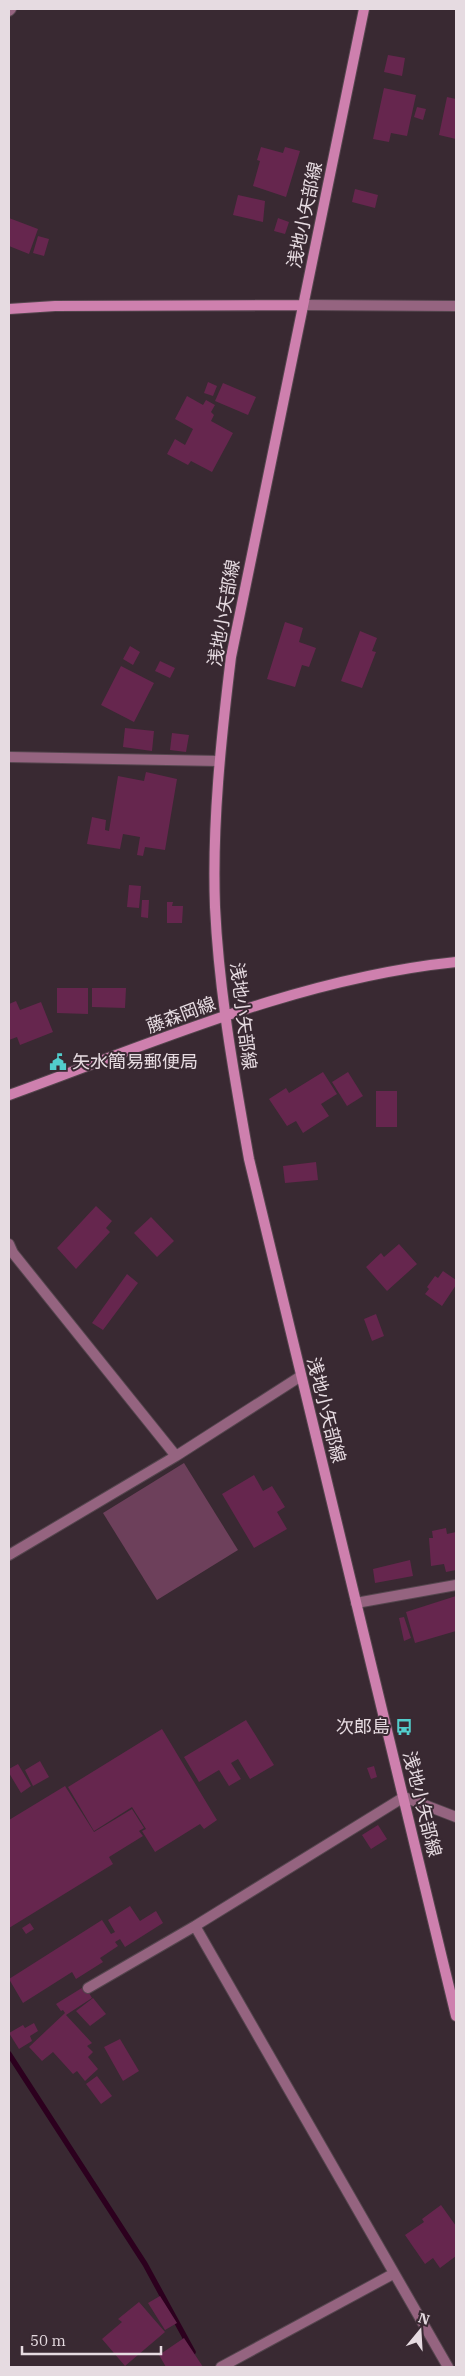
<svg xmlns="http://www.w3.org/2000/svg" width="465" height="2376" font-family="'IBM Plex Serif','Noto Sans JP',serif">
<style>
.green{fill:#6d405b}
.lines{fill:none;stroke-linecap:round;stroke-linejoin:round}
.stream{stroke:#2c001e;stroke-width:5.5}
.building{fill:#66264e}
.street-casing{stroke:#55454e;stroke-width:12}
.secondary-casing{stroke:#55454e;stroke-width:12}
.street{stroke:#956480;stroke-width:10}
.secondary{stroke:#ce80ae;stroke-width:10}
.labels{text-anchor:middle;stroke-width:4;stroke-linejoin:round;paint-order:stroke}
.street-label{font-size:18px;fill:#e6dbe1;stroke:#392932}
.poi-label{font-size:18px;fill:#e6dbe1;stroke:#392932;text-anchor:start}
</style>
<rect width="100%" height="100%" fill="#392932"/>
<path class="green" d="M184,1463L238,1550L157,1600L103,1513Z"/>
<g class="lines">
<path class="stream" d="M9,2054L145,2264L193,2352"/>
</g>
<path class="building" d="M388,55L405,58L402,76L384,72Z
M384,88L416,95L407,136L391,133L389,142L373,139Z
M447,97L456,99V139L439,135Z
M417,107L426,109L423,120L414,117Z
M261,147L283,153L285,147L300,151L286,197L253,186L260,161L257,160Z
M355,189L378,195L375,208L352,202Z
M238,195L265,201L263,222L233,215Z
M9,218L38,229L29,254L9,246Z
M278,218L289,222L285,234L274,231Z
M38,236L49,239L44,256L33,253Z
M208,382L217,386L213,396L204,393Z
M223,383L256,397L248,415L215,401Z
M187,396L203,405L206,400L215,405L211,412L214,415L211,421L233,433L212,472L191,461L188,465L167,454L175,439L185,445L193,429L175,419Z
M285,622L303,628L299,642L316,648L309,667L302,665L295,687L267,679Z
M360,631L377,638L372,651L376,652L362,688L341,681Z
M130,646L140,652L133,665L123,659Z
M160,661L175,668L170,678L155,671Z
M121,666L154,683L134,722L101,705Z
M125,728L154,731L152,751L123,747Z
M172,733L189,735L186,752L170,750Z
M146,772L177,779L165,850L145,847L143,856L137,855L140,837L123,834L120,849L87,844L92,817L106,820L105,830L109,831L118,776L144,781Z
M129,885L141,886L139,908L127,907Z
M142,900H149L148,918L141,917Z
M167,902H173L172,906H183L182,923H167Z
M57,988H88V1014L57,1013Z
M92,988H126L125,1008L92,1007Z
M16,1001L20,1010L41,1002L53,1032L20,1045L17,1037L9,1040V1004Z
M323,1072L337,1094L321,1104L329,1116L303,1133L296,1121L287,1126L269,1099L286,1088L289,1093Z
M348,1072L363,1096L347,1106L332,1082Z
M376,1091H397V1127H376Z
M316,1162L318,1180L285,1183L283,1166Z
M96,1206L112,1221L106,1228L110,1232L76,1269L57,1248Z
M151,1217L174,1241L157,1257L134,1233Z
M399,1244L417,1264L387,1291L366,1267L381,1253L384,1257Z
M443,1271L456,1280V1285L442,1306L425,1294L429,1289L427,1287L435,1276L438,1278Z
M127,1274L138,1283L103,1330L92,1323Z
M376,1314L384,1336L372,1341L364,1319Z
M254,1475L263,1491L272,1486L285,1507L277,1512L287,1529L254,1548L222,1494Z
M446,1528L447,1534L456,1532V1570L446,1572L444,1564L431,1566L429,1538H433L432,1531Z
M410,1560L413,1576L375,1583L373,1569Z
M456,1596V1631L415,1643L406,1612Z
M404,1617L411,1638L404,1641L399,1618Z
M246,1720L274,1765L250,1779L238,1759L231,1763L241,1779L229,1786L219,1770L199,1782L184,1757Z
M162,1729L217,1820L204,1829L200,1824L155,1852L142,1831L146,1829L132,1807L94,1831L68,1787Z
M40,1761L49,1777L33,1786L25,1770Z
M18,1764L31,1786L21,1793L9,1773V1769Z
M374,1766L377,1777L371,1779L367,1768Z
M65,1786L94,1832L132,1809L144,1828L139,1831L143,1836L109,1857L113,1864L9,1928V1820Z
M378,1825L387,1839L371,1849L362,1835Z
M130,1906L140,1921L156,1911L163,1923L125,1947L120,1939L115,1942L118,1946L100,1958L103,1962L76,1979L72,1972L23,2003L9,1979L102,1920L111,1934L115,1932L108,1920Z
M30,1923L34,1929L26,1934L22,1928Z
M85,1986L92,1998L66,2015L92,2043L87,2046L93,2052L88,2057L98,2069L85,2081L77,2071L73,2074L53,2052L42,2061L29,2047L65,2013L63,2010L61,2011L56,2004Z
M93,1998L106,2014L90,2026L76,2011Z
M34,2023L38,2031L30,2036L32,2041L19,2049L9,2033L23,2025L25,2028Z
M120,2039L139,2071L123,2081L104,2047Z
M97,2076L112,2096L101,2104L86,2084Z
M441,2205L456,2226V2256L440,2268L433,2258L425,2264L405,2235L424,2222L422,2219Z
M160,2296L177,2323L165,2330L148,2303Z
M139,2302L165,2332L125,2366L102,2339L122,2322L118,2319Z
M184,2338L203,2367H166L159,2355Z"/>
<g class="lines">
<g class="street-casing">
<path id="street" d="M9,11L11,9
M303,305L456,306
M9,757L219,761
M9,1244L13,1253L176,1456
M9,1555L176,1456L301,1376
M356,1603L456,1585
M195,1926L448,2367
M88,1988L195,1926L404,1797L456,1817
M221,2367L393,2274"/>
</g>
<g class="secondary-casing">
<path id="secondary" d="M364,9L231,657C221,739 212,824 215,907C219,992 234,1075 249,1159L456,2016
M9,309L55,306L303,305
M9,1095C155,1042 300,978 456,962"/>
</g>
<use href="#street" class="street"/>
<use href="#secondary" class="secondary"/>
</g>
<defs>
<g id="civic-bare" transform="scale(1.35)"><path d="M-.6-6.5H3V-4.5H.6V-3L4-1V1h2V6H-6V1h2V-1L-.6-3ZM-1.2 2.5V6h2.4V2.5Z" fill="#52cdcc" stroke="#392932" stroke-width="2.5" paint-order="stroke"/></g>
<g id="bus-bare" transform="scale(1.35)"><path d="M-5-6H5V4H4V6H2V4H-2V6H-4V4H-5ZM-3.5-4V0h7V-4ZM-3.5 1.2v1.5H-2V1.2ZM2 1.2v1.5H3.5V1.2Z" fill="#52cdcc" stroke="#392932" stroke-width="2.5" paint-order="stroke"/></g>
</defs>
<g fill-rule="evenodd">
<use href="#civic-bare" x="58" y="1062"/>
<use href="#bus-bare" x="404" y="1727"/>
</g>
<g class="labels">
<g class="street-label">
<text transform="translate(305 215) rotate(-78)" y="6">浅地小矢部線</text>
<text transform="translate(224 613) rotate(-80)" y="6">浅地小矢部線</text>
<text transform="translate(181 1015) rotate(-20)" y="6">藤森岡線</text>
<text transform="translate(243 1016) rotate(83)" y="6">浅地小矢部線</text>
<text transform="translate(326 1410) rotate(76)" y="6">浅地小矢部線</text>
<text transform="translate(422 1804) rotate(76)" y="6">浅地小矢部線</text>
</g>
<g class="poi-label">
<text x="72" y="1068">矢水簡易郵便局</text>
<text x="390" y="1733" text-anchor="end">次郎島</text>
</g>
</g>
<rect width="465" height="2376" fill="none" stroke="#e6dbe1" stroke-width="20"/>
<g transform="translate(420 2331) rotate(18)" stroke="#392932" stroke-width="4" paint-order="stroke">
<path d="M0-4L9 19L0 12L-9 19Z" fill="#e6dbe1"/>
<text y="-8" font-size="14" font-weight="bold" text-anchor="middle" fill="#e6dbe1">N</text>
</g>
<path d="M22 2346v8h139v-8" fill="none" stroke="#e6dbe1" stroke-width="2.5"/>
<text x="30" y="2346" font-size="15" fill="#e6dbe1" stroke="#392932" stroke-width="4" paint-order="stroke">50 m</text>
</svg>
